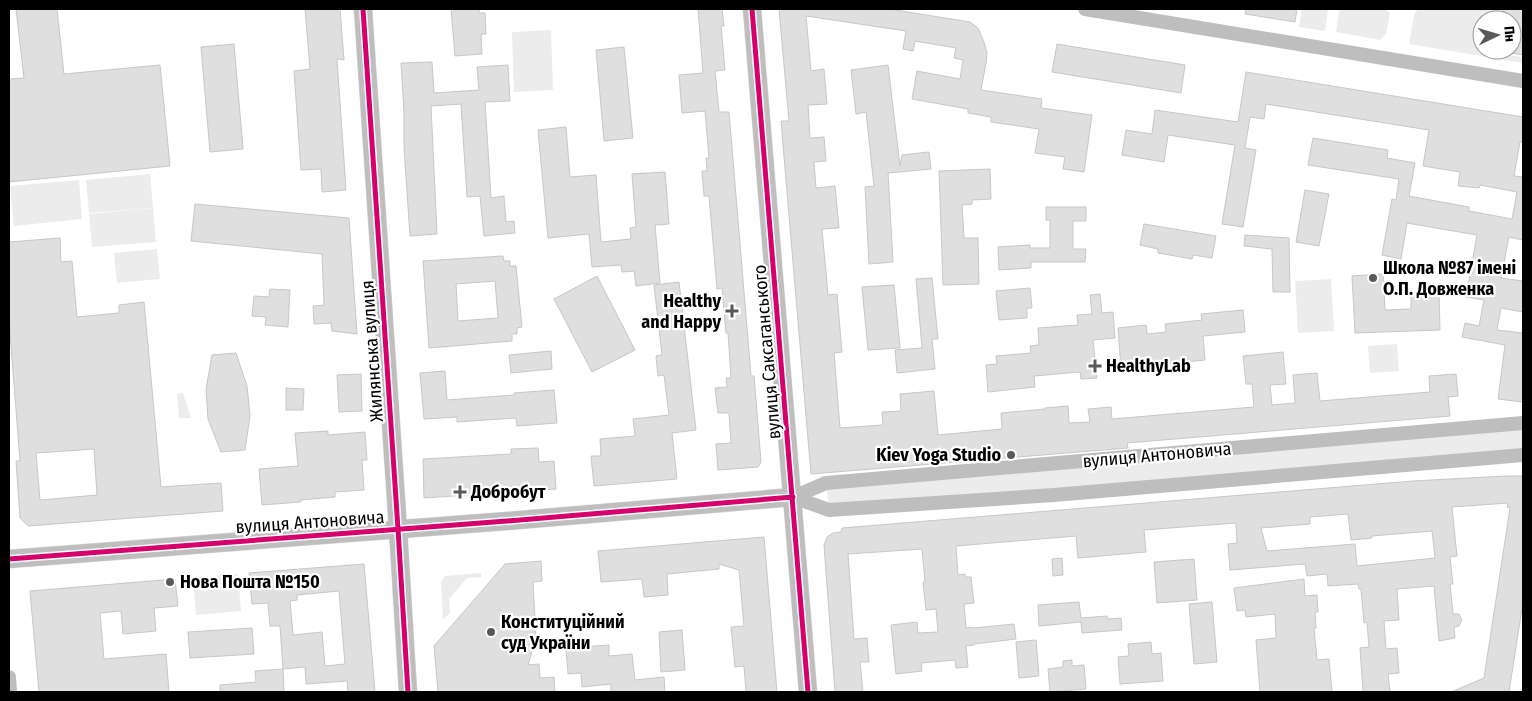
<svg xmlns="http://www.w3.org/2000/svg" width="1532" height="701" font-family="'Fira Sans Condensed',sans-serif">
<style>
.green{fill:#ececec}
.building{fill:#dfdfdf;stroke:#c7c7c7;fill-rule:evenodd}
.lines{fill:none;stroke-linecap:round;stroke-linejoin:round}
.major-casing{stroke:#dbdbdb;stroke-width:19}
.minor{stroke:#bebebe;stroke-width:14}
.major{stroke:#bebebe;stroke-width:18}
.cycleway-casing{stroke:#fff;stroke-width:8}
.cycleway{stroke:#d6006c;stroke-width:5}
.poi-dot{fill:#595959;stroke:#fff;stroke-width:2}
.labels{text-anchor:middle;stroke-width:4.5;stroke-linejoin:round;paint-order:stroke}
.poi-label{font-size:18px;font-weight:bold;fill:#000;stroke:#fff;text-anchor:start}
.street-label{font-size:18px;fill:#000;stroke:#fff}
</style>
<rect width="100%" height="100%" fill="#fff"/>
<path class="green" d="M1302,9H1328L1325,31L1299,27Z
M1339,9H1385L1390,13L1386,34L1380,40L1336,32Z
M1418,9H1500L1498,20H1482V50H1493V53L1523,57V63L1409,44L1414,15Z
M551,30L553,90L514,92L512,32Z
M150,174L153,208L89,213L86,180Z
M79,180L82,219L14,226L10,186Z
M153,208L156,242L92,247L89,214Z
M157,249L160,279L117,283L114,253Z
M1331,279L1334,331L1298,333L1295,281Z
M1397,344L1399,371L1370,373L1368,346Z
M183,393L191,418H179L177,394Z
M1523,423V455L829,510L826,483Z
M481,573L482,577L467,578L449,599L450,613L443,620L441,582L445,576Z
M238,574L241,611L196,615L193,578Z"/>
<path class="building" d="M16,9H57L64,74L160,65L170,166L9,182V79L24,78Z
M305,9H340L344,60L337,59L346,190L322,192L321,169L301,170L294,71L310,69Z
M451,9H479V13H485L486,34H481L482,54L455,56Z
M698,9H722L724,26H721L725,70L715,71L719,112H729L751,376H754L761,462L758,467L718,470L716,444L731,443L729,413H718L715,388L727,387L726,378H731L728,333H726L722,288L717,289L709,196H704L702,171H707L706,158H709L705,111L682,113L679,75L703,73Z
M779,9H889L970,22L978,28L984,42L987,53L986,63L981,90L1042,99L1041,108L1092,115L1084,172L1063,169L1065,157L1035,153L1039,129L991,122V117L968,113V109L912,99L917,71L960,79L963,60L954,58L956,48L915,41L913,51L903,49L906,31L806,16L811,71L824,69L827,104L808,105L810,138L824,137L826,161L814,162L816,188L835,186L839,228L822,229L828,295L837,294L842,352L834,353L840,428L883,425L882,412L901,411L900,394L934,391L938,435L1002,429L1001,413L1045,409V408L1068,406L1069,423L1090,422L1088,409L1111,407L1112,419L1254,407L1252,384H1246L1243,356L1283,352L1286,384L1270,385L1272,405L1295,403L1293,375L1317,373L1320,401L1430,392L1429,376L1456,374L1458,396L1448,397L1450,416L1127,443L1128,448L811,474L781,121H789Z
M1246,9H1297L1295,22L1245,14Z
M1503,9H1523V55L1512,53V20H1501Z
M234,44L243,149L210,152L201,47Z
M1057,44L1185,65L1181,93L1052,72Z
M624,47L633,138L604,141L596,50Z
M432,62L434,93L479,90L477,67L508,65L510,101L485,102L491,198L504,196L506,222L514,221L515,233L484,236L480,196L467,197L461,104L431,106L437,234L410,236L404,147V112L401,63Z
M888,65L900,166L902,155L929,152L931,169L888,173L893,262L869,264L865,187L874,186L866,112L856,114L851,70Z
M1246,72L1523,117V142H1520L1514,176L1523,177V240L1509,237L1501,278L1523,281V312L1501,308L1497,330L1523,333V402L1498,399L1505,345L1462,337L1465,323L1479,326L1484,300L1466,297L1477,235L1407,223L1401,259L1382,255L1392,199L1396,200L1399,179L1308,165L1313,138L1388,150L1387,158L1415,163L1409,196L1469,207V211L1512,219L1517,192L1480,185L1479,188L1458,186L1460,172L1423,166L1429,130L1266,104L1264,119L1250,117L1245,148L1256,150L1243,227L1222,224L1235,145L1168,135L1164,162L1122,155L1126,130L1152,134L1155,110L1238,122Z
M566,127L570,177L596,175L601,242L631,239L630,228L636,227L632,174L665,172L669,224L655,225L660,283L636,286L634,271L622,272L621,265L592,267L589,234L548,238L538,130Z
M990,169L991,199L972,200V204L962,205L964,238H978L979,284L943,285L939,171Z
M1305,190L1329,194L1319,246L1296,242Z
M195,204L349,218L357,334L332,331L331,323L314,324L313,306L324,305L322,254L191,241Z
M1046,207H1086V221H1073V249H1086L1085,262H1031V268L999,270L998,247L1030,245V248H1050V220H1046Z
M1144,224L1216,236L1212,258L1193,255L1192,259L1158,253V249L1140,245Z
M1245,235L1289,238L1290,292H1273L1272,249L1244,246Z
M60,238L61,262L72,261L77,317L119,313V305L144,302L161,487L221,483L223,511L28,526L20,518L16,461H20L9,320V242ZM94,449L97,495L40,500L36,453Z
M503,256L504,261H510V266H516L522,327L517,328V334H512V341L429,348L423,261ZM495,281L498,318L458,321L456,284Z
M1383,274L1385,310L1411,309V295L1439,294L1440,330L1355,333L1352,276Z
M597,276L635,350L592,372L554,299Z
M932,278L938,339H932L935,369L897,373L895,350L922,348L916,279Z
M679,282L696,430L672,433L677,479L594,486L591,456H601L600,439L635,436L633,419L669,415L664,375L658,376L656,356L662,355L654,285Z
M894,285L900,348L868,350L862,287Z
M1030,288L1032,308H1027V318L999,320L996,291Z
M270,289L290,290L288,327L265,325L266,317L252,316L254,296L269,297Z
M1100,294L1102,313L1113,312L1115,338L1093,340L1097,378L1081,379L1080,372L1034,376L1035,387L988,392L986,365L997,364L996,356L1031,353L1030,346L1039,345L1038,328L1078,325L1077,315L1092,314L1090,295Z
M1243,310L1245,332L1203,336L1205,360L1121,368L1118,328L1146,325L1147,334L1166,332L1165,324L1202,320L1201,314Z
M551,351L552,369L511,373L509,355Z
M236,353L247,386L250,416L245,450L221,452L208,419L206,389L212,355Z
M445,371L447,400L514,395V393L554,390L557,423L517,426L516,418L457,422V417L424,419L420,373Z
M361,374L362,411L339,412L337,375Z
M286,388L304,389L303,410H286Z
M328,431V435L365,432L367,460H362L364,490L335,492V497L301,500V502L262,505L259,469L298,466L295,433Z
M538,448L539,462L554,461L556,489L424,498L423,459L511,454V449Z
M1506,476H1523V602L1509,692H1451L1484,678L1510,508L1507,507L1508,503L1452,507L1457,556L1450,557L1453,584H1450L1453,614H1459L1462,620L1459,626L1454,627L1455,638L1439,641L1434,586L1397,589L1399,620L1384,621L1386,649L1397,648L1399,673L1388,674L1390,692H1363L1360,648L1369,647L1367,622L1364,623L1361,589H1359L1358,584L1328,586L1327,574L1307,576L1305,564L1230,570L1228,544L1237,543L1236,523L1144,530L1146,552L1078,558L1076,536L956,546L958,575L965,574V577H971L974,603L964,604L966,628L972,627L973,628L1014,624L1016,639L974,644V645L966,646L968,667L956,668L955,660L921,663L922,671L896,674L891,625L917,622L918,633L938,632L936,609L926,610L923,582L925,581L922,549L848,554L854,639L867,638L869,662H860L863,692H835L824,545L827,537L833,533L841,532L842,528L1413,481ZM1348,514L1351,540L1372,538V536L1432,531L1435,558L1357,566L1355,544L1267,551L1261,528L1310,524V517Z
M764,537L777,692H746L744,666L735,667L731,627L744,626L739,570L719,564V569L667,574L668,595L644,597L642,579L601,582L598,551Z
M1062,558L1063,575L1053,576L1052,559Z
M1194,559L1197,600L1157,603L1154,562Z
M541,561L542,581L533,582L536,638L528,665L539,664L540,678L554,677L555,692H438L434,646L505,564Z
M364,564L375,692H348L347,681L306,684L305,667L283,669L280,626H270L268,603L252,604L249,573ZM339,591L345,664L325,666L322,632L293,635L290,601L297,600V595Z
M175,579L178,606L154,608L156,631L123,634L121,611L100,613L104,659L166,654L169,692H39L30,591Z
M1304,579L1305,596L1317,595L1318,612H1315L1316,628H1314L1317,660L1329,659L1332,692H1260L1256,640L1276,638L1275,614L1246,617L1245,610L1237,611L1234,588Z
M1079,602L1081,618L1107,616L1108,619L1121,618L1122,630L1082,633L1081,622L1039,626L1038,605Z
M1212,602L1217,662L1194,664L1189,604Z
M252,628L254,654L190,658L188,632Z
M682,630L685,670L661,672L659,632Z
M1036,640L1039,676L1019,678L1016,642Z
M1151,642L1152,654L1161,653L1163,681L1120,684L1118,657L1129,656L1128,644Z
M609,645V656L632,654L635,680L664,677L665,692H611V684L582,687L581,673L568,674L566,648Z
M1072,660V666L1084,665L1086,689L1050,692L1048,669L1063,667V661Z
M283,669L284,692H220V685L256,682L255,671Z"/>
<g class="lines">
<g class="major-casing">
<path id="major" d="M363,9L398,529L408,692
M752,9L808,692
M9,559L507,521L793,497"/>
</g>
<path class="minor" d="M1085,9L1523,81
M793,497L826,483L1523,423
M793,497L829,510L1054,495L1523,455
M9,677L10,692"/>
<use href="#major" class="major"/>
<g class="cycleway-casing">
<path id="cycleway" d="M363,9L398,529L408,692
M752,9L808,692
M9,559L507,521L793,497"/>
</g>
<use href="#cycleway" class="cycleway"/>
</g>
<g class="poi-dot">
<circle cx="1373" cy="278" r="5"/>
<path d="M729.5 303.5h5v5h5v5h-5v5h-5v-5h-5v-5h5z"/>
<path d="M1092.5 358.5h5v5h5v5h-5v5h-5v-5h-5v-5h5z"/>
<circle cx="1011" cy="455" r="5"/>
<path d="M457.5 484.5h5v5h5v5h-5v5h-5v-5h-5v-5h5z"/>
<circle cx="170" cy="582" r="5"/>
<circle cx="491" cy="632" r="5"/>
</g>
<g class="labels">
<g class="poi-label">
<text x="1383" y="274">Школа №87 імені<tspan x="1383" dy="21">О.П. Довженка</tspan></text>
<text x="721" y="307" text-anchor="end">Healthy<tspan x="721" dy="21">and Happy</tspan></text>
<text x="1106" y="372">HealthyLab</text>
<text x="1001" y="461" text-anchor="end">Kiev Yoga Studio</text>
<text x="471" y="498">Добробут</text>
<text x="180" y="588">Нова Пошта №150</text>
<text x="501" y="628">Конституційний<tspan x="501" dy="21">суд України</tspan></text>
</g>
<g class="street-label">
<text transform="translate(372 351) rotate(-94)" y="6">Жилянська вулиця</text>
<text transform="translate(767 352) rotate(-95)" y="6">вулиця Саксаганського</text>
<text transform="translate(1157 455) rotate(-5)" y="6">вулиця Антоновича</text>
<text transform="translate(310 522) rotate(-4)" y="6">вулиця Антоновича</text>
</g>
</g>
<rect width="1532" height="701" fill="none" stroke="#000000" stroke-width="20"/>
<g transform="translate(1497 35) rotate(85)"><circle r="24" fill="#ffffff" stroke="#999999"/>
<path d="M0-4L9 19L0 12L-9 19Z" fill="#595959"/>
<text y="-8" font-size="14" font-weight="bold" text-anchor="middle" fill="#000000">Пн</text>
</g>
</svg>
